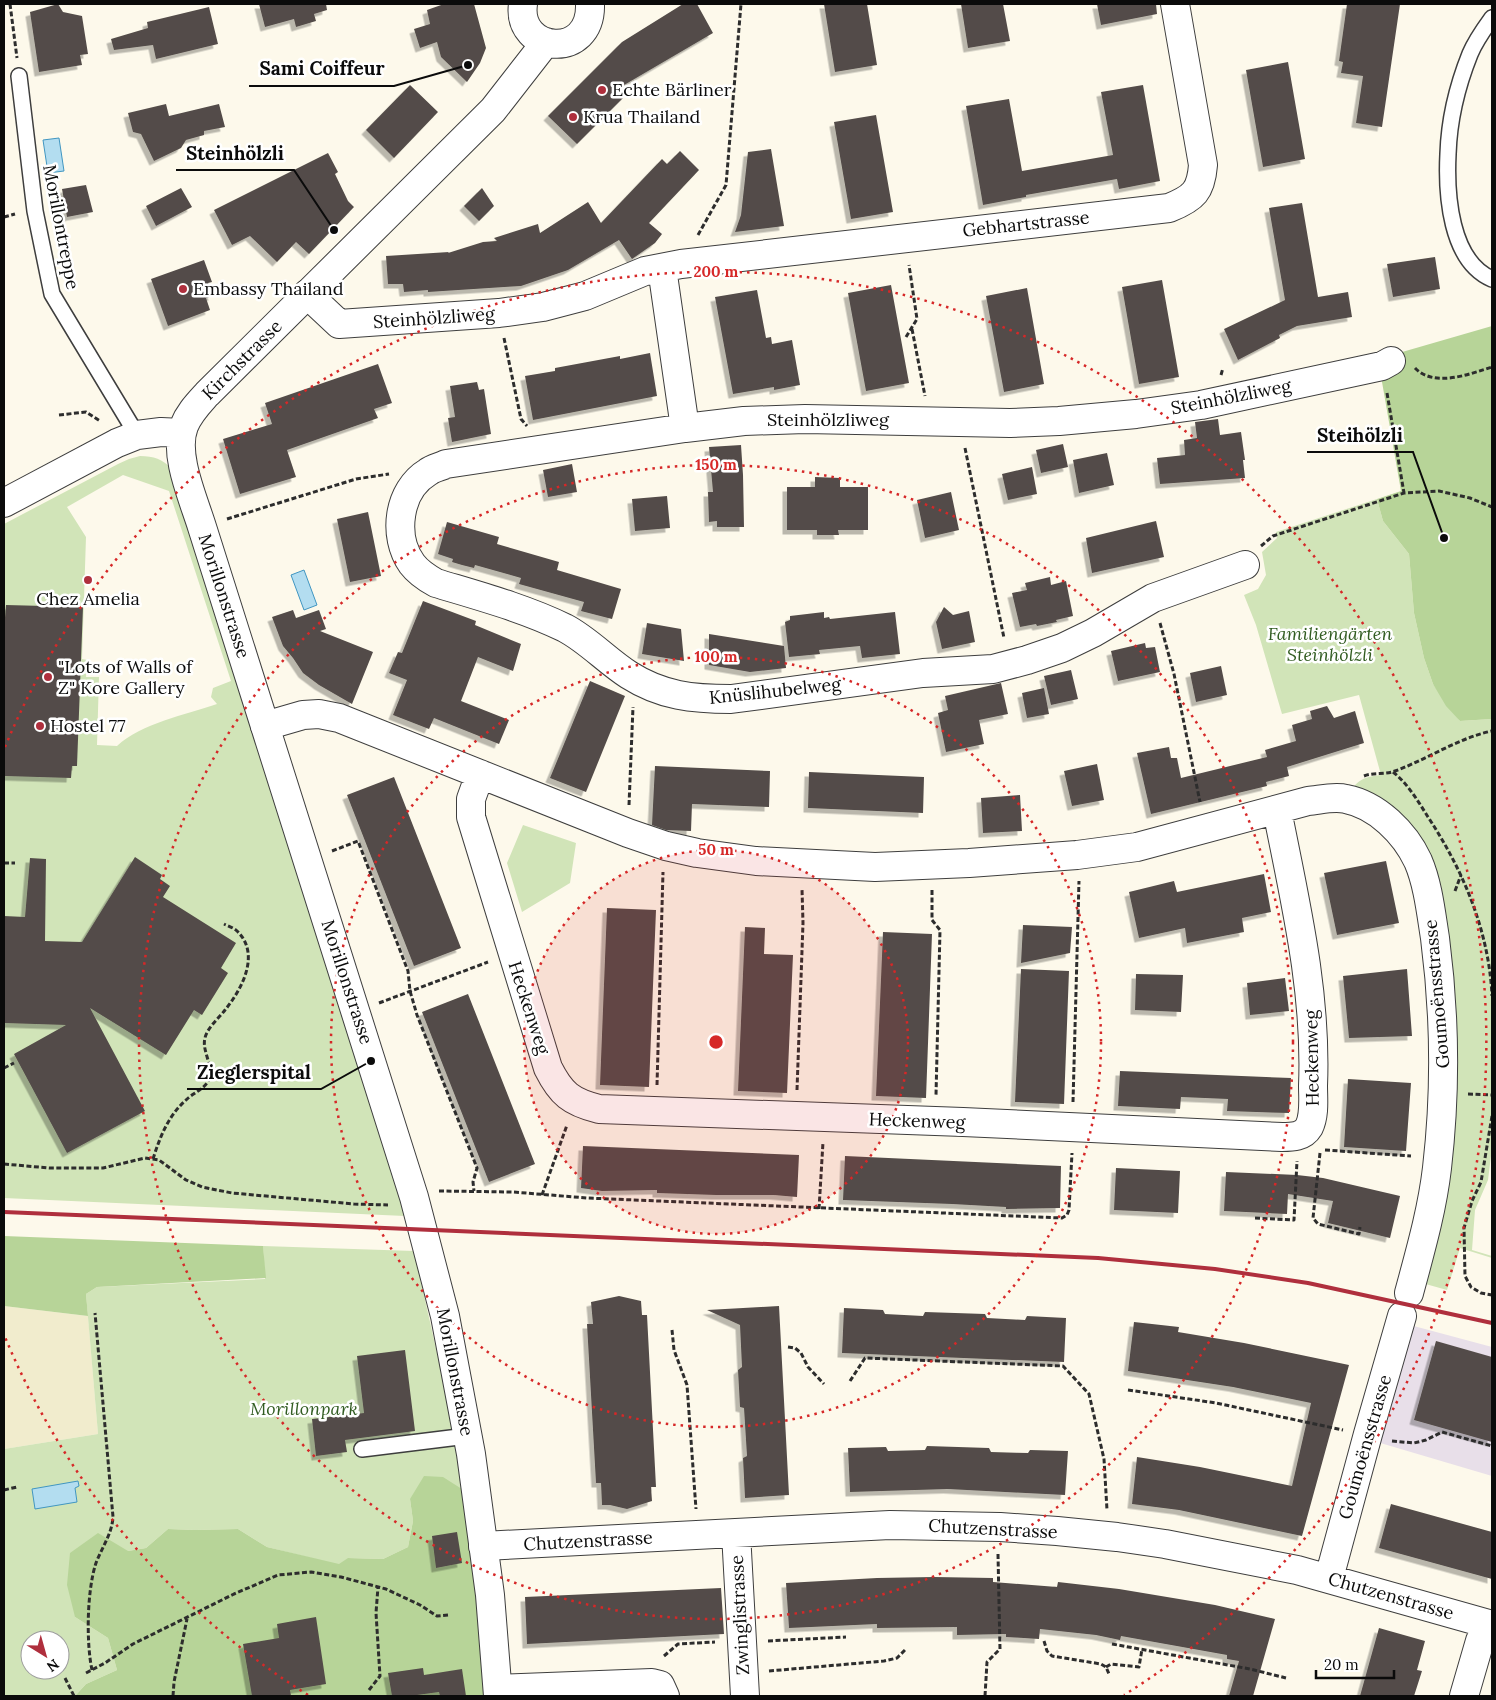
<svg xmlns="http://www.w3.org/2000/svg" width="1496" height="1700" font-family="Lora,serif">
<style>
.industrial{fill:#e8dfe9}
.farmland{fill:#f1eccd}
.green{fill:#d1e4b8;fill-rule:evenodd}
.forest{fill:#b7d498}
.water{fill:#b3ddf0;stroke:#4196c1}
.building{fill:#534c48;filter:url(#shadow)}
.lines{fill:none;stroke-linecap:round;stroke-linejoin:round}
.service-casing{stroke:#3e3e3e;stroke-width:18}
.minor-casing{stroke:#3e3e3e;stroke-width:30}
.tertiary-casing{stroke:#3e3e3e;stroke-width:30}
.path{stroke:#2d2d2d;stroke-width:3;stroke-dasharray:5 2.5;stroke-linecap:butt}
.service{stroke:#fff;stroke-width:15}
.minor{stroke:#fff;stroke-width:28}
.tertiary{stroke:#fff;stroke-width:28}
.rail{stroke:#af2f3d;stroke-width:4}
.ring{fill:none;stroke:#d62828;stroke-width:2.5;stroke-dasharray:2.5 5}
.poi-dot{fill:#af2f3d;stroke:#fff;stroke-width:2}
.labels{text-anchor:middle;stroke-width:5;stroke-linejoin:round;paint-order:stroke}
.poi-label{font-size:18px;fill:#0b0b0b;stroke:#fff;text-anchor:start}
.street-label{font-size:18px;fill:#0b0b0b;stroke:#fff}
.park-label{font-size:18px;font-style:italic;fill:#315c21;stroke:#fff}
.centre{fill:#d62828;stroke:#fff;stroke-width:2.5}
.ring-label{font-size:15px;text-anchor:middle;font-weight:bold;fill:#d62828;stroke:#fff;stroke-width:5;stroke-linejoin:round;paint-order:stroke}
.leader{fill:none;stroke:#0b0b0b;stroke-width:2}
.callout-dot{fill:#0b0b0b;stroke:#fff;stroke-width:2}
.callout-label{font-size:19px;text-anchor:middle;font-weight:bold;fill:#0b0b0b;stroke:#fff;stroke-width:5;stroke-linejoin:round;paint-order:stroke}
</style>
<defs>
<filter id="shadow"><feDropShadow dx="-4.5" dy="4.5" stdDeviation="0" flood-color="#0004"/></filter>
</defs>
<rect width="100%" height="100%" fill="#fdf9eb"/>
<path class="industrial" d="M1410,1325L1492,1347V1476L1377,1442Z"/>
<path class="farmland" d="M4,1306L88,1316L98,1434L4,1449Z"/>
<path class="green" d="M140,456C154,456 162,459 172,469L405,1216L4,1198V524L118,464L129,459ZM123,475L169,491L231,681L213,688L211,697L217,704C185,715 142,723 117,746L97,745L99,677H86L87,660L82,659L86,537L67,507Z
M1377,499L1383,521L1409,554L1414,613L1424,658L1433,684L1460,721L1492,719V1148L1488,1180L1475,1210L1472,1250L1492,1256V1258L1460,1248L1447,1290L1422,1283L1436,1229L1427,887L1350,792C1359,778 1366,777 1381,775L1359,695L1282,714L1256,625L1244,595L1258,589L1266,575L1262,552L1277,538L1276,532Z
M523,825L576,843L570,883L522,912L507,863Z
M263,1246L414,1251L460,1455L465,1491L410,1499L413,1521L408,1547L383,1559L349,1558L339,1565L267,1547L238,1529L195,1530L168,1529L146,1548L128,1551L75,1617L108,1638L117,1670L86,1684L75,1696H4V1449L98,1434L86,1294L97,1287L265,1279ZM30,1640H60V1670H30Z"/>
<path class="forest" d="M1492,326V719L1460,721L1446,706L1433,684L1424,658L1414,613L1409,554L1383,521L1377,499L1401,491L1378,359Z
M4,1236L263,1246L266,1278L97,1287L86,1294L88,1316L4,1306Z
M424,1476L443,1477L465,1491L473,1547L485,1696H75L86,1684L117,1670L108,1638L75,1617L67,1585L70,1553L98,1533L128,1551L146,1548L168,1529L195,1530L238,1529L267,1547L339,1564L348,1558L383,1559L408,1547L413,1521L410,1499Z"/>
<path class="water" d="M59,138L64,171L48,173L43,140Z
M304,570L317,605L304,610L291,575Z
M78,1481L79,1486L75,1488L77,1502L35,1509L32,1489Z"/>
<path class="building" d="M58,4L63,12L82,16L88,54L80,55L82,65L39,72L30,12Z
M259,4H326L327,10L314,14L316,21L296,27L294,19L265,27Z
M444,4H474L486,48L480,63L467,82L441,57L437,42L420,48L414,29L430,24L427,10Z
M683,4H697L713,33L619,88L626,95L577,144L548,116L622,42Z
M824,4H867L877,65L835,72Z
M961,4H1003L1010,41L968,48Z
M1097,4H1156L1157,14L1101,25Z
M1347,4H1400L1382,127L1356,123L1363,76L1341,73L1343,62L1339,61Z
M209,7L218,44L156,59L153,45L114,50L111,39L148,28L147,22Z
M1288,62L1305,159L1263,167L1246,70Z
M410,85L438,112L394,158L366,130Z
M1143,85L1160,181L1119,189L1117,179L1026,195V197L983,205L966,106L1009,99L1022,171L1113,155L1101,92Z
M166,104L169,116L219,104L225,127L204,131V135L186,140L181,148L154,161L141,134L133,132L128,113Z
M876,115L893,212L851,219L834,122Z
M771,149L784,226L735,232L741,215L748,152Z
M680,151L699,170L649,223L662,234L655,243L632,259L619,240L568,270L521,286L428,292V290L404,292L403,284H388L386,256L449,252L448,253L483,242L497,241L494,238L538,224L540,233L588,202L601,223L662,159L667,164Z
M328,153L338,172L335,174L348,201L354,207L309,254L296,242L277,262L250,236L232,245L214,210Z
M86,185L93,212L67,217L62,189Z
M181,188L192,207L156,226L146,206Z
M482,188L494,206L479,221L464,206Z
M1302,203L1318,297L1348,292L1352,317L1297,326L1279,335L1280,338L1238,360L1224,329L1285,300L1269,208Z
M1435,257L1440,289L1393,297L1387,264Z
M204,260L212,282L208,283L213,296L206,298L210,310L168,326L151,279Z
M1162,280L1179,377L1139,384L1122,287Z
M891,285L909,383L866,391L848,293Z
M1027,288L1044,384L1004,392L986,296Z
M757,290L766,338L771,337L772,344L792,340L800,385L774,390V387L733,394L715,297Z
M650,353L657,396L533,420L525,376L555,371V368L620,356V359Z
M378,364L392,403L374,409L378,418L287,450L296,477L240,494L223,439L272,424L265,403Z
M477,382L479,390L484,389L491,434L452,442L448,418L455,417L450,386Z
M1218,419L1220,435L1241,432L1245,460H1243L1245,478L1160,484L1157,458L1185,455L1184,440L1197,438L1195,422Z
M1063,444L1068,467L1041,473L1036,450Z
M741,445L743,475L744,527H717V521L709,522L708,492H713L709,447Z
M1107,453L1114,485L1079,493L1073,460Z
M572,464L577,492L548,497L543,470Z
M1032,467L1037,494L1008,500L1002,474Z
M815,477L840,478V487H868V530H838L839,535H817V530H787V487H815Z
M951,492L959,530L925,538L917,500Z
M667,496L670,528L635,531L632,499Z
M368,512L381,576L350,582L337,519Z
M1156,521L1164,557L1092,573L1086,538Z
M447,522L499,537L497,544L559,562L557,570L621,589L612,619L581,611L584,602L519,584L521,578L475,565L474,568L462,565L452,562L453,559L438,554Z
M1050,577L1051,585L1066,581L1073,616L1056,620L1057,622L1037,626L1036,624L1020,627L1012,593L1027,590L1025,583Z
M423,601L476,621L475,625L521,644L513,671L478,657L461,701L509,720L499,744L434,718L429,729L393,715L407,680L389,673L398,652L402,653Z
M6,605L83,607L77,766H72L71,778L5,776L4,630Z
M944,607L953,615L969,611L975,642L942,649L936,622Z
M293,610L296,618L319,610L326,629L320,631L373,652L352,704L319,685L303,673L293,658L283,646L272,617Z
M824,612V618L829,617L830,619L895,612L900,654L862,658L860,646L819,650L820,654L789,657L785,622L790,620V616Z
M647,623L681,629L684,661L642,654Z
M709,634L784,646L786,668L750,672L709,665Z
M1145,643L1146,648L1155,647L1160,672L1118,681L1111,651Z
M1221,666L1227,695L1196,702L1190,673Z
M1071,670L1078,699L1051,705L1044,676Z
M590,681L625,696L586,792L550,778Z
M1001,683L1008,714L979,720L984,744L946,752L938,713L948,710L945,696Z
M1044,688L1049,714L1027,718L1022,693Z
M1327,706L1334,718L1355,711L1364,743L1287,767L1289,776L1266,782L1267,786L1151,814L1137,753L1169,747L1171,758H1177L1181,778L1267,757L1265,750L1296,741L1292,725L1312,719L1310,711Z
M1097,764L1104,800L1072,806L1064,771Z
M655,766L770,771L769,807L692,804L691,831L666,830L652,825Z
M809,772L924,777L923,813L808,808Z
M394,777L461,948L414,966L347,795Z
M1020,795L1022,831L983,833L981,798Z
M135,857L162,875L160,879L170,886L163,897L236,943L221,968L228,973L202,1015L194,1010L166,1055L90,1008L145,1111L67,1153L14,1054L66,1025L4,1023V916L25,917L30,858L46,859L45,941L82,942Z
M1386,861L1399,923L1337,935L1324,873Z
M1264,874L1271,912L1242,918L1244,932L1187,943L1185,928L1139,938L1129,892L1174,881L1177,892Z
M607,908L656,910L649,1087L600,1085Z
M1023,925L1072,927L1070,953L1021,963Z
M745,927L765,928L764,954L793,955L787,1093L738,1091Z
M883,932L932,934L926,1098L876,1096Z
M1021,969L1069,971L1064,1104L1015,1102Z
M1407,969L1412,1036L1349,1038L1343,976Z
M1136,974L1183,975L1181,1012L1135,1010Z
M1285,978L1289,1011L1250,1015L1247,983Z
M468,994L535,1164L489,1182L422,1012Z
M1120,1071L1291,1078L1289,1113L1227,1111L1228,1099L1181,1097L1180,1109L1118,1106Z
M1348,1079L1411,1083L1406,1151L1344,1147Z
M583,1146L799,1155L797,1197L774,1195H716L657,1193V1190L602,1191L581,1188Z
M845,1156L1061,1166L1060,1208L1006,1209V1207L952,1204L843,1200Z
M1116,1168L1180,1171L1178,1213L1114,1210Z
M1226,1172L1297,1175L1323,1178L1400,1196L1390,1238L1328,1223L1333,1201L1288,1194L1287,1214L1224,1211Z
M619,1296L641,1301L642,1315H647L656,1487H651L652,1501L627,1509L610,1505H602L601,1483H596L587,1324H593L591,1302Z
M779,1306L789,1495L745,1498L743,1458L747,1456L744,1408L740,1407L738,1370L742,1367L740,1325L707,1310Z
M844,1308L883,1310L885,1314L923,1316L925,1312L985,1314L987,1318L1025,1320L1027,1316L1066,1318L1064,1362L842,1353Z
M1134,1322L1179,1327L1178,1332L1244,1343L1349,1365L1302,1536L1179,1510L1132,1504L1137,1457L1200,1467L1292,1486L1311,1403L1233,1387L1128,1371Z
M1436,1341L1492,1357V1442L1414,1420Z
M405,1350L415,1431L345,1440L347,1452L316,1456L312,1419L364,1413L357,1356Z
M927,1446L989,1448L991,1452L1028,1453L1030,1450L1068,1451L1065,1495L948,1489L850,1492L848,1448L886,1447L888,1451L925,1450Z
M1391,1504L1492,1532V1579L1379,1548Z
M457,1532L462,1563L436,1568L432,1536Z
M934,1577L993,1578V1582L1057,1587L1058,1582L1119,1589L1215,1605L1275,1619L1253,1696H1229L1239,1661L1227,1659V1655L1121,1636L1120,1640L1096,1635L1040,1629L1039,1639L1006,1637V1634L957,1635V1627L877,1628V1624L789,1628L786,1583L877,1578Z
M721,1588L724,1634L527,1644L525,1597Z
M316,1617L326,1684L290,1690L291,1696H252L243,1644L279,1638L277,1624Z
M1379,1628L1425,1641L1417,1670L1422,1671L1414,1696H1360Z
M423,1668L424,1675L462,1669L466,1696H440L439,1692L410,1696H392L388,1673Z"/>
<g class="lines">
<g class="service-casing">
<path id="service" d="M1492,18C1484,29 1475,42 1470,54C1458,84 1449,121 1448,154C1446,194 1450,261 1492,279
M19,76L35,211L52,294L137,435
M362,1449L467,1436"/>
</g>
<g class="minor-casing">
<path id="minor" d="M662,268L685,428L744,421L805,419L1010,423L1059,421L1136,414L1201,405L1382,366L1391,361
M307,294L339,324L499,313L543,307L585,296L645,271L681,264L1169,208C1194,198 1201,191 1203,165L1175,4
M685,428L446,464C440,467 433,468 428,472C398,490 392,536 412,564C418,572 427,578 436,583C479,596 524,608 565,628C588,640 607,661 629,675C662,696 693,699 731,699L923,673L993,669L1027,660L1062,648L1093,633L1153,598L1245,565
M265,726L303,715L319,714L339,718L628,833L666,846L697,853L756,861L875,867L969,863L1077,855L1137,847L1308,801C1320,800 1334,796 1346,799C1377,805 1405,833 1418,861C1428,884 1431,913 1435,938C1445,1015 1446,1091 1437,1168C1432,1211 1420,1252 1409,1293
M480,774L471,799V817L548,1068C561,1094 571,1102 599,1109L963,1122L1282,1137C1292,1137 1303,1137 1309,1127C1315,1115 1313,1098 1313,1086C1317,992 1295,901 1277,810
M736,1533L745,1696
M483,1546L890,1525L1000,1527L1057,1531L1117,1537L1165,1544L1297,1570L1492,1625
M1329,1578L1368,1434L1402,1316
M498,1689L652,1683L660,1685L665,1696
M1464,1696L1480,1641L1488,1624"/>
</g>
<g class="tertiary-casing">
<path id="tertiary" d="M523,4C516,53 592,61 590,4
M4,503L117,443L137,435L161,432L182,433
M498,1696L490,1595L471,1454L445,1316L414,1197L202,527C193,498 173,454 184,426C189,413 198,404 207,394L493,110L546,42"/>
</g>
<path class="path" d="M10,4L17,58
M4,217L15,214
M698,235L726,185L741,4
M912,329L925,396
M906,337L917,319L909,265
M504,338L521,419L527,426
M1415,368C1434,388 1470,374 1492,367
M1221,375L1223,368
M1387,393L1404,493
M59,415L86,412L100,421
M965,448L1004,638
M227,519L356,479L389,474
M1261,546L1273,536L1404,493L1439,491L1470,498L1492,507
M1160,623L1174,674L1200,802
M1393,772C1408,784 1418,801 1428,817C1463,870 1489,931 1492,996
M1364,776C1374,772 1385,775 1395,771C1428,759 1458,738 1492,731
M629,805L633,707
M332,851L358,841L408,971L410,991L417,1015L477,1168L473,1182L474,1191
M4,863H15
M932,890V920L940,930L936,1095
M1455,891L1461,875
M379,1003L488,962
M4,1068L14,1063
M657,1085L663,872
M797,1090L803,923L802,889
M1468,1094L1492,1095
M1073,1102L1079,881
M1492,1116L1481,1182L1472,1201L1464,1228L1465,1276L1471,1287L1481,1293L1492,1295
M1325,1150L1411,1156
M1320,1153L1313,1218L1318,1224L1359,1234L1360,1227
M153,1159C160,1137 168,1116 186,1100C192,1094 202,1090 207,1083C217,1070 201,1052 205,1038C207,1028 219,1018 225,1010C242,989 261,954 237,931C234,928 228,926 224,924
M4,1164L49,1168H103L145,1158L159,1160L186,1180L202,1187L232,1193L354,1204L388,1205
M439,1191L513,1192L587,1198L1062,1218L1067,1215L1069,1210L1072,1153
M542,1195L567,1125
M819,1209L823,1142
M1255,1218L1294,1220L1297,1161
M672,1330L674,1350L687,1385L696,1509
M788,1347L795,1348L801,1353L808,1367L824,1384
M850,1381L865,1358L1063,1366L1089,1394L1104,1459L1107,1510
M1128,1390L1216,1403L1343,1430
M1392,1441L1414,1443L1426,1440L1442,1432L1492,1446
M4,1490L17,1487
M768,1641L846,1637
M1044,1641L1047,1651L1052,1656L1101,1664L1106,1667L1109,1674
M1112,1644L1250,1669L1286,1678
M664,1656L678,1644L715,1642
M1106,1667L1111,1664L1139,1667L1142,1649
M92,1670C86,1642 87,1590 96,1563C102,1547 112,1534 113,1517L95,1313
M769,1671L884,1661L897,1658L905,1650
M86,1673L105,1663L133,1644L234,1594L278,1575L311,1572L341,1577L386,1589L420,1605L437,1616L448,1615
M65,1678L74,1696
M369,1690L380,1676L376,1613L378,1587
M173,1696L174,1682L187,1619
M985,1696L987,1662L1000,1649L998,1554"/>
<use href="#service" class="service"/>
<use href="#minor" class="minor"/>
<use href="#tertiary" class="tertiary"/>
<path class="rail" d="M4,1212L1098,1258L1215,1269L1308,1283L1492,1323"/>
</g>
<circle cx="716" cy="1042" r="192" fill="#d62828" fill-opacity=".12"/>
<g class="ring">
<circle cx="716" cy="1042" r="192"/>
<circle cx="716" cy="1042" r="385"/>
<circle cx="716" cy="1042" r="577"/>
<path d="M308 1695A770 770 0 0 1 5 1337M5 747A770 770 0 1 1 1124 1695"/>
</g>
<g class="poi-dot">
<circle cx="602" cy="90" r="5"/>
<circle cx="573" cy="117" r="5"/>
<circle cx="183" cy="289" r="5"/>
<circle cx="88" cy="580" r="5"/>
<circle cx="48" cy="677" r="5"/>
<circle cx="40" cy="726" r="5"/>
</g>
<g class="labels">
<g class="poi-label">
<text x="612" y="96">Echte Bärliner</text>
<text x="583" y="123">Krua Thailand</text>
<text x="193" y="295">Embassy Thailand</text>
<text x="88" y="605" text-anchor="middle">Chez Amelia</text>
<text x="58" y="673">"Lots of Walls of<tspan x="58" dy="21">Z" Kore Gallery</tspan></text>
<text x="50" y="732">Hostel 77</text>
</g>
<g class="street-label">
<text transform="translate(1026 224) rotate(-6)" y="6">Gebhartstrasse</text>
<text transform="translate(61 227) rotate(79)" y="6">Morillontreppe</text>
<text transform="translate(434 318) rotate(-4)" y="6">Steinhölzliweg</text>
<text transform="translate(242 360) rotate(-45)" y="6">Kirchstrasse</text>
<text transform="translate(1231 397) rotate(-11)" y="6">Steinhölzliweg</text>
<text x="828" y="426">Steinhölzliweg</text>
<text transform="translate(224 596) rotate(72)" y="6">Morillonstrasse</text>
<text transform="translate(775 691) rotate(-6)" y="6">Knüslihubelweg</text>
<text transform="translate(347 982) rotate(72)" y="6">Morillonstrasse</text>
<text transform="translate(1437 994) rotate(-95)" y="6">Goumoënsstrasse</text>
<text transform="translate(529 1008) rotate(72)" y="6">Heckenweg</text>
<text transform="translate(1312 1058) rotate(-91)" y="6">Heckenweg</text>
<text transform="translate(917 1121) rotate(2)" y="6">Heckenweg</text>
<text transform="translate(455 1372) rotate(79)" y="6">Morillonstrasse</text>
<text transform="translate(1365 1447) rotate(-74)" y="6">Goumoënsstrasse</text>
<text transform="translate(993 1529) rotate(3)" y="6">Chutzenstrasse</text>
<text transform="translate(588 1541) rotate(-3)" y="6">Chutzenstrasse</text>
<text transform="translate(1391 1596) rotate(16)" y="6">Chutzenstrasse</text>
<text transform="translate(740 1615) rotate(-93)" y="6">Zwinglistrasse</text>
</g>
<g class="park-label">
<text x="1330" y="640">Familiengärten<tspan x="1330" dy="21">Steinhölzli</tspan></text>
<text x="304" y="1415">Morillonpark</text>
</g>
</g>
<circle cx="716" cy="1042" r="8" class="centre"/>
<g class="ring-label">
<text x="716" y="277">200 m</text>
<text x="716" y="470">150 m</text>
<text x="716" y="662">100 m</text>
<text x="716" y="855">50 m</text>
</g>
<path class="leader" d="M468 65L394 86H249M334 230L294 170H176M1444 538L1413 452H1307M371 1061L321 1089H187"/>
<g class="callout-dot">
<circle cx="468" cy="65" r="5"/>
<circle cx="334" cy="230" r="5"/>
<circle cx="1444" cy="538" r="5"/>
<circle cx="371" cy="1061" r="5"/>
</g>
<g class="callout-label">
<text x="322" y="75">Sami Coiffeur</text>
<text x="235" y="160">Steinhölzli</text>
<text x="1360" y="442">Steihölzli</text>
<text x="254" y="1079">Zieglerspital</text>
</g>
<rect width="1496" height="1700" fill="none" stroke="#0b0b0b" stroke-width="10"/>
<g transform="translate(45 1655) rotate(143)"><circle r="24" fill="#ffffff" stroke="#9d9d9d"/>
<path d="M0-4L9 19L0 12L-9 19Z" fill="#af2f3d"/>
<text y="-8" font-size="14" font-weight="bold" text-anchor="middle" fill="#0b0b0b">N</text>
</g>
<path d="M1316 1670v8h78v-8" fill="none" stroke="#0b0b0b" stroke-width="2.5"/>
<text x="1324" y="1670" font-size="15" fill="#0b0b0b" stroke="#ffffff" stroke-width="4" paint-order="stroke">20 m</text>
</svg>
